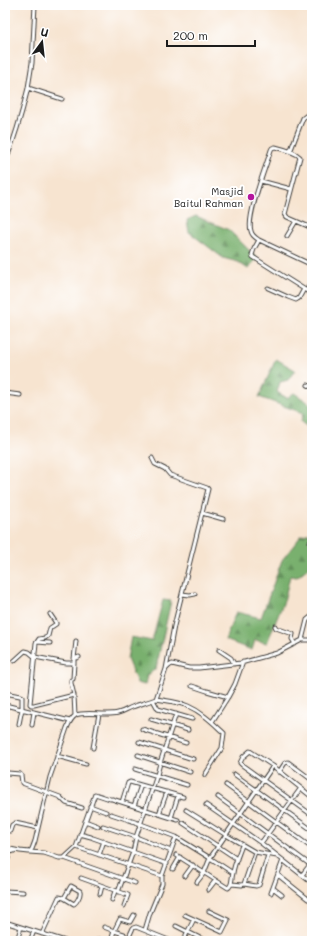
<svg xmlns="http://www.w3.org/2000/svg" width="317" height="946" font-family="Mali,sans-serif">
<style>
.forest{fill:url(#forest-firs);stroke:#4a6645}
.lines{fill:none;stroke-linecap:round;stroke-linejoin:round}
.minor-casing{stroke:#3d3a37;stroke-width:5}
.minor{stroke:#fff;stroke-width:3}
.poi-dot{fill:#b5179e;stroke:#fff;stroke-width:1.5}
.labels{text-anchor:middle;stroke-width:4;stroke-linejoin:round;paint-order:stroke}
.poi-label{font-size:10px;fill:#1c1c1c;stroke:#fff;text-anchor:end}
</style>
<defs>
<pattern id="forest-firs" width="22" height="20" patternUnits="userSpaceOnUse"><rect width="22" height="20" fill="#79b06e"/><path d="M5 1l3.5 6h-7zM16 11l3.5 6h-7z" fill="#628e5a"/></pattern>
</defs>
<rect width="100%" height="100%" fill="#fff"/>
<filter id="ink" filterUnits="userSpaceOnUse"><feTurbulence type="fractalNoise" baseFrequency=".025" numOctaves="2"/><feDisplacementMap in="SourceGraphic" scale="8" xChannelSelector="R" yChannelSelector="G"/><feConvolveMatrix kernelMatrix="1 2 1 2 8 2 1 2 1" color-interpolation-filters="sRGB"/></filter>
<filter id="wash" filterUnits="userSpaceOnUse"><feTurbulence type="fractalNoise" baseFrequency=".012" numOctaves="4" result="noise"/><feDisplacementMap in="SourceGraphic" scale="16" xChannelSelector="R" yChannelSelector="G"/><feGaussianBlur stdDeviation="0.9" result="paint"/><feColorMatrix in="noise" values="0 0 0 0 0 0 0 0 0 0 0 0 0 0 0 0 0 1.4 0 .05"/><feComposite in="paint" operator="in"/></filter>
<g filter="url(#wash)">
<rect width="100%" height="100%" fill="#f7e4d0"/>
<path class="forest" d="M196,216L229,230L257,258L248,269L238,262L223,258L189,232L187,220Z
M276,359L295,370L288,380L280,382L277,392L287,398L294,393L312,405V430L301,422L303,413L259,397Z
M312,532V568L309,567L297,577L290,576L284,601L267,643L255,640L252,650L225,640L236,612L261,618L282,560L301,536Z
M163,600L171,601L156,668L147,676L145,685L137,683L127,659L131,637L152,641Z"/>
</g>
<g filter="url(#ink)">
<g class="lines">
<g class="minor-casing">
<path id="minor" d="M35,5L32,63L28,88L62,99
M290,152L303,118L307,115L312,114
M5,163C15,138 22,113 28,88
M261,181L291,189
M312,228L287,217L285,214L300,157C294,151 283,149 275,147L272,148L271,150C266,166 246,217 251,231C252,236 256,238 259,240L312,265
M287,236L296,221
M259,240L254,249L252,255L253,257L307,291
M308,263L312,255
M312,278L307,291L312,294
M268,288L288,297L296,300L299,298L304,289
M308,385L312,387
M5,393L20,395
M152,458L155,464L165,469L170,475L207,488L208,489L174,626L166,669
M202,513L223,519
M310,542L312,544
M182,594L190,595L195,594
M275,626L276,628L293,634L292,639L295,644
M302,640L307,620L312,616
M37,642L39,639L45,638L48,636L50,628L56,624V623L50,614
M50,643L37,642L36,643L30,704L31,705H34L74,695
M219,650L231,658L234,664
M74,659L76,641
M14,661L25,651L29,652L35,657L40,658L66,663H74V659L79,657
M74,663L73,679L71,680V683L74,695L75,716
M192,686L207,691L228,697
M5,693L20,696L22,697V709L19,724
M156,699C167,701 178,702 188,706C202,712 213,723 224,733L222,748L205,775
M153,700L158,709L192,719
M5,705L70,721
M151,719L188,730
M212,722L228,697L235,684L243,662
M32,725L34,712
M142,729L186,743
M139,742L193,759
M93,748L99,714
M138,755L190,772
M57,756L86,764
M135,769L187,785
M279,772L285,763L288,762L312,780
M8,773L20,774L21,775L22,783L60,797L66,803L82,808
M234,774L312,830
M226,785L312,848
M218,797L312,866
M312,797L273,766L250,751L243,757L240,763L242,765L312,815
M112,799L178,820
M122,802L128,783L130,782L183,797
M206,805L261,843L312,883
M90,806L106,812
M134,806L141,785
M186,810L226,835L255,852L277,856
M111,814L141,824L176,837L210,858L233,873
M159,814L167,792
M171,818L178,796
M85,821L98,826
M183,823L237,859
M103,826L136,837L171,851
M5,830L10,831L12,825L15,823L38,828
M80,834L91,837
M93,838L167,864
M261,843L301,788
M76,847L162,876
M5,848L20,851L29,852L32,849L35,841L50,777L67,728C69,723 71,718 76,715C85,711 106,716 118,713C123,712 127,709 132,707C140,704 148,702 156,699L166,669L169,666L172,664L189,668H199L241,663L277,653L302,640H312
M29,852L44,853L59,858H64L135,883
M255,852L244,884L256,886L259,885L268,855
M99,855L104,841
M176,855L228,888C233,885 231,879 233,873C234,864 239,854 242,845
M64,858L76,847L95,794L110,799
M173,869L180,857
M5,871L9,854L10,852L14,851
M278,875L308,899
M302,875L312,862
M185,876L193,865
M81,878L128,895L124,906
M197,882L204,873L210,858L273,766
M232,884L242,885L244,884
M273,888L282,895
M208,890L215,881
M5,891L23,892
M118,892L133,852L136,837L157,775L160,763L176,714
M271,893L283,860
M100,894L102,886
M112,900L115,891
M185,915L220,931L222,932L228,920L209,911
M5,922L65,941
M176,926L206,941
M104,927L114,931L120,919L130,922L134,915
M145,930L150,913L162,884V876L176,837
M42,934L59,897L64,898L74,904C77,902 81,895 80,891L71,886L64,898
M128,939L133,928L136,927L171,941
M17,941L21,927
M30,941L34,931
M96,941L99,939L104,941
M111,941L114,931L124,934
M183,941L194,919"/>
</g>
<use href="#minor" class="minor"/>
</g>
</g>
<circle class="poi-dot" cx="251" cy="197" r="4"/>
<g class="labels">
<g class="poi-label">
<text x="243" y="195">Masjid<tspan x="243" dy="12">Baitul Rahman</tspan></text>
</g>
</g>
<rect width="317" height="946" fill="none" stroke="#fff" stroke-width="20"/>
<g transform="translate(42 42) rotate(15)" stroke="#ffffff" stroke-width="3" paint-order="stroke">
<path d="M0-3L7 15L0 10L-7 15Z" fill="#1c1c1c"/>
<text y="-6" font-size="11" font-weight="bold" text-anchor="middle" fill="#1c1c1c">U</text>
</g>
<path d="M167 40v6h88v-6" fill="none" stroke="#1c1c1c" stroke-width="2"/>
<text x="173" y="40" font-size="12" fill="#1c1c1c" stroke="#ffffff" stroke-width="3" paint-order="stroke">200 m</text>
</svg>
